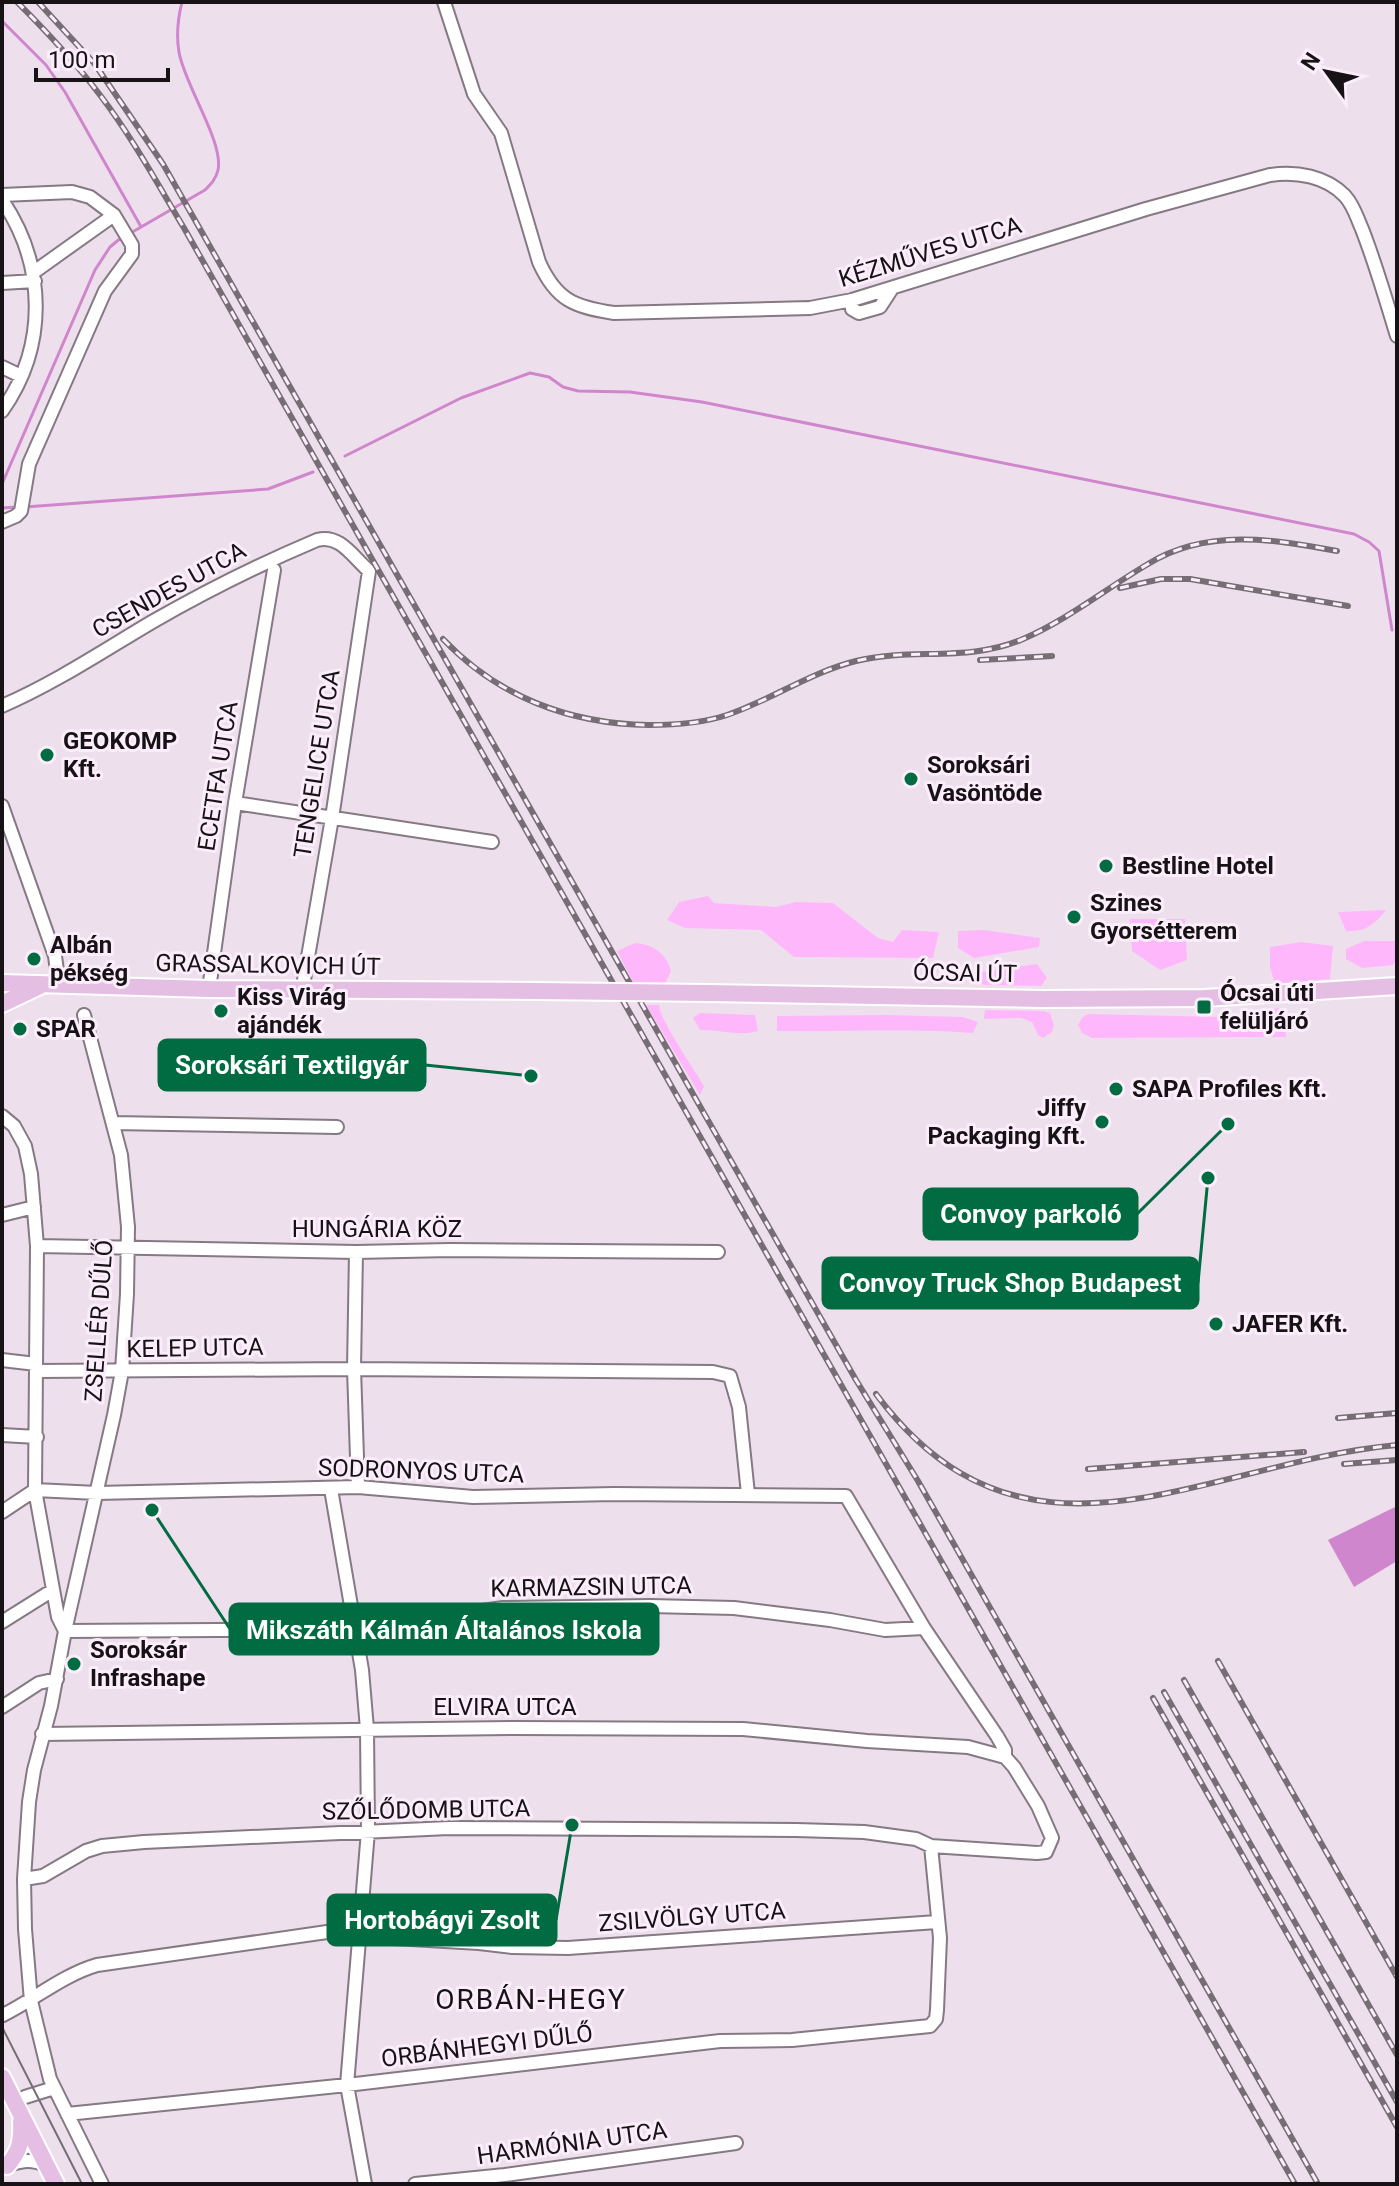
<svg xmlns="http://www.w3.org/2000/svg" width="1399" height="2186" font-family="Roboto,sans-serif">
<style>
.green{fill:#ffb7fc}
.water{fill:#d086cd}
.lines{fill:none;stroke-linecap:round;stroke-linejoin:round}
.stream{stroke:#d086cd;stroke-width:3}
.minor-casing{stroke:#857984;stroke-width:16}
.major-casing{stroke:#fff;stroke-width:20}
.minor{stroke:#fff;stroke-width:12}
.major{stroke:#e5bfe3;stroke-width:16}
.tram{stroke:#766d75;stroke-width:2}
.rail-casing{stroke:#766d75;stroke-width:6}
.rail{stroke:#fbedfa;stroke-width:3;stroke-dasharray:9;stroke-linecap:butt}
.major-bridge-casing{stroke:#fff;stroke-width:20;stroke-linecap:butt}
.major-bridge{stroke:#e5bfe3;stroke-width:16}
.poi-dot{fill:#016b41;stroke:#fbedfa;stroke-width:3}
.labels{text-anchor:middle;stroke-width:6;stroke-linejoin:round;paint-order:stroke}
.street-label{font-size:24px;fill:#171216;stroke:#fbedfa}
.poi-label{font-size:24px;font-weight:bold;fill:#171216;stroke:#fbedfa;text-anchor:start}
.quarter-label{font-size:28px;letter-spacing:2px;fill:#171216;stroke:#fbedfa}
.leader{fill:none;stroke:#016b41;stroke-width:3}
.callout-dot{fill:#016b41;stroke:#fbedfa;stroke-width:3}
.callout{fill:#016b41;stroke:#016b41;stroke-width:3}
.callout-label{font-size:26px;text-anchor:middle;font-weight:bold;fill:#fff}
</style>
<rect width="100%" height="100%" fill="#ede0ec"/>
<path class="green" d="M708,896L714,903L776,907L796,902L833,903L878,938L893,942L902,930L939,932L933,958L794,957L761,930L685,928L667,920L679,902Z
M1386,910C1374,925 1366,932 1346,931L1338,912Z
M1130,919H1185L1187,960L1160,970L1132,951Z
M984,930L1040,938L1039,947L974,958L958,948V931Z
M1364,941H1397V959L1393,965L1362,968L1346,959V949Z
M1301,942L1333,946L1330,979L1275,984L1270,967V947Z
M635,943C652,944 667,953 671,971L664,986H635L617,951Z
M1037,964L1047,978L1041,986L985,985L968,980L965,974Z
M646,1005H659C660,1020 694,1069 704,1086L700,1095Z
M1279,1008L1284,1013L1286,1037L1092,1038L1082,1033L1078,1025L1082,1018L1088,1014L1223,1017Z
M985,1010L1044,1011L1050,1013L1054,1025L1052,1032L1043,1038L1038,1035L1032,1022L1021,1018L984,1019Z
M700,1013L755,1015L758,1031C737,1037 721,1029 700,1030L693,1018Z
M886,1015L963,1017L978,1022L973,1033C908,1028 842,1032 777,1031V1016Z"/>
<path class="water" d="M1397,1506V1561L1354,1587L1328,1540Z"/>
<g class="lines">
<path class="stream" d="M2,21L46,65L65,92L140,225
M129,234L205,190C211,184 216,179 218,170C224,142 184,84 179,52C176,35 178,18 182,2
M345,456L461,398L530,373L549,377L563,387L578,391L630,392L702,402L1354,534L1369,542L1379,551L1392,630
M2,484L95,270L110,247L122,237
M25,507L268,489L313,472
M2,508L17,507"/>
<g class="minor-casing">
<path id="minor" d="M444,2L474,94L501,133L539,262C556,300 574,307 614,313L810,308L852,300L1146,209L1270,175C1296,171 1326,176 1345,196C1354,206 1357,218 1362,229C1376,265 1386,300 1397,336
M2,195L72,192L90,197L114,215L132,245V254L105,291L29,464L21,511L16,516L2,522
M2,200C46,265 48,346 2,411
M34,272L114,215
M2,283L35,281
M852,300V309L859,313L880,307L893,287
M2,367L21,376
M2,706C55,683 103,651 152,622C206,591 260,564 317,540C340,534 352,556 369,571L332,818L304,980
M235,803L492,842
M2,806L55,956L59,986
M209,989L235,803L274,570
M84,1015L121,1155L128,1227L127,1294L122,1371L114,1415L65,1631L51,1706L34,1770L29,1802L24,1879L25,1929L31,2001L50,2079L102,2184
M2,1116L14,1126L25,1146L31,1174L37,1246L35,1490L58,1617L65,1631
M113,1123L337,1127
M2,1215L34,1207
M37,1246L356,1252L450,1250L718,1252
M356,1252L354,1369L358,1487
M2,1360L36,1364
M37,1371L354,1369L713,1372L730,1376L739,1407L748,1494
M2,1435L37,1437
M331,1489L362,1670L367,1729L368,1831L347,2085L365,2184
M2,1512L35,1490L97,1493L358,1487L473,1497L614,1494L846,1496L924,1628L997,1736L1005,1750V1757
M2,1622L53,1590
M65,1631L355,1629L503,1608L650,1606L734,1608L830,1620L885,1630L924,1628
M2,1707L39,1683L57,1679
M24,1879L43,1876L86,1851L102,1846L144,1842L449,1828L796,1830L864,1832L916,1839L931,1846L1037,1853L1046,1852L1052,1838L1038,1806L1014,1767L1005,1757L968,1747L867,1741L743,1729L514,1728L42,1734
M3,2015C35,1999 63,1975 97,1965L334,1931L360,1936L479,1943L512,1947L568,1948L937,1922
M25,2097L54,2088
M67,2114L347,2085L720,2041L792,2040L930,2026L936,2019L937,2010L940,1938L931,1846
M7,2166C22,2160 31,2159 46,2165
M415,2184L505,2175L736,2143"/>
</g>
<g class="major-casing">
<path id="major" d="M2,983L209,989L533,991
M709,993L1042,999L1204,998L1397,986
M2,1004L40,986
M2,2077L56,2184
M7,2166C20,2151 22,2141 21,2121"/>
</g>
<use href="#minor" class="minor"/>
<use href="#major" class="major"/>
<path class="tram" d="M2,2027L82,2184"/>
<g class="rail-casing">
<path id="rail" d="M17,2C47,32 75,62 100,95C132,137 157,183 184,228L1295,2184
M38,2L94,63L163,164L856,1380L918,1481L1318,2184
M1120,588L1161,579H1190L1348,606
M443,639C498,697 570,724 649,725C675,725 703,723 727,715C771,700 811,672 856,661C912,647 967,663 1023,639C1067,620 1107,588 1148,564C1206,528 1274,539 1337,551
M980,660L1052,656
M876,1394C1025,1594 1205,1462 1397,1445
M1338,1418L1397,1413
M1344,1464L1397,1460
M1088,1469L1304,1452
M1218,1661L1397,1977
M1184,1680L1397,2055
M1164,1692L1397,2102
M1153,1698L1397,2127"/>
</g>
<use href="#rail" class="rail"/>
<g class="major-bridge-casing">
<path id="major-bridge" d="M533,991L709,993"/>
</g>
<use href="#major-bridge" class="major-bridge"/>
</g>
<g class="poi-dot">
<circle cx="47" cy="755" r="8"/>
<circle cx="911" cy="779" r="8"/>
<circle cx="1106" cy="866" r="8"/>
<circle cx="1074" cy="917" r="8"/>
<circle cx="34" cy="959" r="8"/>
<rect x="1196" y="999" width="16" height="16" rx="4"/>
<circle cx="221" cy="1011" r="8"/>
<circle cx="20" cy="1029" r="8"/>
<circle cx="1116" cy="1089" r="8"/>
<circle cx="1102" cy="1122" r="8"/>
<circle cx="1216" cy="1324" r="8"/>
<circle cx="74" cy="1664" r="8"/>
</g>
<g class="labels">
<g class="street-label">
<text transform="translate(930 252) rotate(-17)" y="8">KÉZMŰVES UTCA</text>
<text transform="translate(169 590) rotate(-29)" y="8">CSENDES UTCA</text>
<text transform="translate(317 764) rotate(-81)" y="8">TENGELICE UTCA</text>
<text transform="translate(218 776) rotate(-81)" y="8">ECETFA UTCA</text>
<text transform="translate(268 965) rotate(1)" y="8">GRASSALKOVICH ÚT</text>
<text transform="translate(965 973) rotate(1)" y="8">ÓCSAI ÚT</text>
<text x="377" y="1237">HUNGÁRIA KÖZ</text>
<text transform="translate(99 1321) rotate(-86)" y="8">ZSELLÉR DŰLŐ</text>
<text transform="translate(195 1348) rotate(-1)" y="8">KELEP UTCA</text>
<text transform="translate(421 1471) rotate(2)" y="8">SODRONYOS UTCA</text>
<text transform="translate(591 1587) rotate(-1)" y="8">KARMAZSIN UTCA</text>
<text x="505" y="1715">ELVIRA UTCA</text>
<text transform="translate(426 1810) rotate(-1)" y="8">SZŐLŐDOMB UTCA</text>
<text transform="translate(692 1917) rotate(-4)" y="8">ZSILVÖLGY UTCA</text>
<text transform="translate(487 2046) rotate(-7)" y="8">ORBÁNHEGYI DŰLŐ</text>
<text transform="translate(572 2143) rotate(-8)" y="8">HARMÓNIA UTCA</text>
</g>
<g class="poi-label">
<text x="63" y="749">GEOKOMP<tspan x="63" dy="28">Kft.</tspan></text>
<text x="927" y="773">Soroksári<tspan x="927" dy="28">Vasöntöde</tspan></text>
<text x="1122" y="874">Bestline Hotel</text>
<text x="1090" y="911">Szines<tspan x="1090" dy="28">Gyorsétterem</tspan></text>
<text x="50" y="953">Albán<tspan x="50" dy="28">pékség</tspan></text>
<text x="1220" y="1001">Ócsai úti<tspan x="1220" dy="28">felüljáró</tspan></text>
<text x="237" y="1005">Kiss Virág<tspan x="237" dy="28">ajándék</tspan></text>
<text x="36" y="1037">SPAR</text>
<text x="1132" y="1097">SAPA Profiles Kft.</text>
<text x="1086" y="1116" text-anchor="end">Jiffy<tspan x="1086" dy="28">Packaging Kft.</tspan></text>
<text x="1232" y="1332">JAFER Kft.</text>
<text x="90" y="1658">Soroksár<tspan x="90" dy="28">Infrashape</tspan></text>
</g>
<g class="quarter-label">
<text x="531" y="2009">ORBÁN-HEGY</text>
</g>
</g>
<path class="leader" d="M531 1076L425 1065M1228 1124L1137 1214M1208 1178L1198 1283M152 1510L230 1629M572 1825L556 1920"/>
<g class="callout-dot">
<circle cx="531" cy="1076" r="8"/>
<circle cx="1228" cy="1124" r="8"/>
<circle cx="1208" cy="1178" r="8"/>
<circle cx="152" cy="1510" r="8"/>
<circle cx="572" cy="1825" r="8"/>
</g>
<g class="callout">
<rect x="159" y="1040" width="266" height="50" rx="8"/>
<rect x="924" y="1189" width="213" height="50" rx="8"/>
<rect x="823" y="1258" width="375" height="50" rx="8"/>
<rect x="230" y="1604" width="428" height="50" rx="8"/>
<rect x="328" y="1895" width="228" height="50" rx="8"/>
</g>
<g class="callout-label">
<text x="292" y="1074">Soroksári Textilgyár</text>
<text x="1031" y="1223">Convoy parkoló</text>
<text x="1010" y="1292">Convoy Truck Shop Budapest</text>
<text x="444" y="1639">Mikszáth Kálmán Általános Iskola</text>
<text x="442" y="1929">Hortobágyi Zsolt</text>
</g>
<rect width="1399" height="2186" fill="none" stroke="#171216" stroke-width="8"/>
<g transform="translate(1327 72) rotate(303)" stroke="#fbedfa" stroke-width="6" paint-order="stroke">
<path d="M0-6L14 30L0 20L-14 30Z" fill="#171216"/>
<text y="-12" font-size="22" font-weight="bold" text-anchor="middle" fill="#171216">N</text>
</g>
<path d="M36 68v12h132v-12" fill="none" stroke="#171216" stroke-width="4"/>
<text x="48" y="68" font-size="24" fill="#171216" stroke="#fbedfa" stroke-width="6" paint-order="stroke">100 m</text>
</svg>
